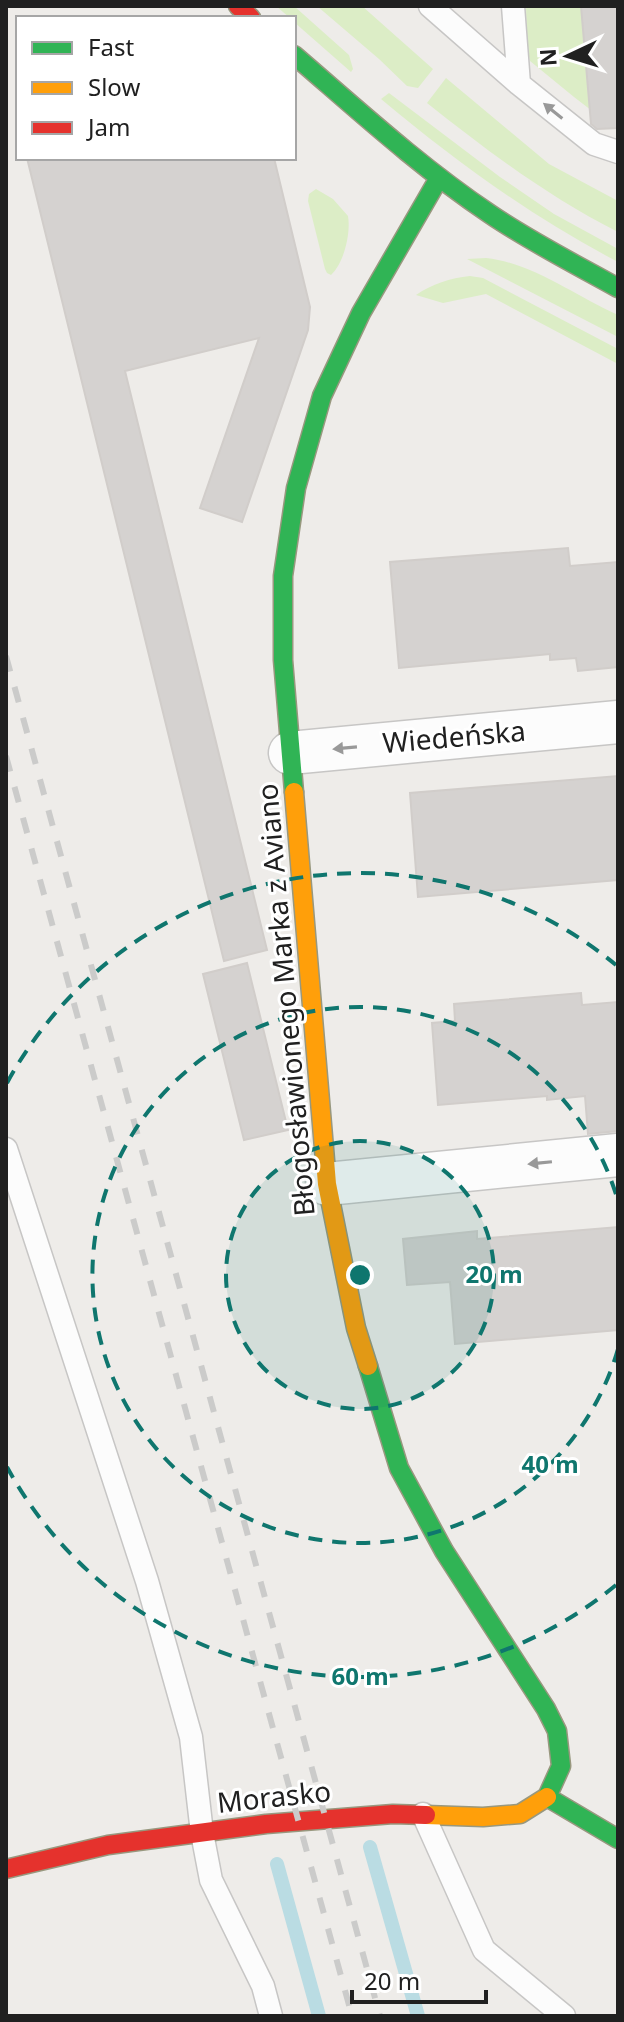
<svg xmlns="http://www.w3.org/2000/svg" width="624" height="2022" font-family="'Noto Sans',sans-serif">
<style>
.grass{fill:#dcedc6}
.lines{fill:none;stroke-linecap:round;stroke-linejoin:round}
.stream{stroke:#badce3;stroke-width:14}
.building{fill:#d5d2d0;stroke:#d1cdca;stroke-width:2}
.lane-casing{stroke:#c7c6c5;stroke-width:25}
.street-casing{stroke:#c7c6c5;stroke-width:45}
.fast-casing{stroke:#98987f;stroke-width:21}
.slow-casing{stroke:#98987f;stroke-width:21}
.jam-casing{stroke:#98987f;stroke-width:21}
.lane{stroke:#fcfcfc;stroke-width:22}
.street{stroke:#fcfcfc;stroke-width:42}
.fast{stroke:#30b455;stroke-width:18}
.slow{stroke:#ff9f0a;stroke-width:18}
.jam{stroke:#e5322d;stroke-width:18}
.rail{stroke:#cbcbca;stroke-width:6;stroke-dasharray:16 16;stroke-linecap:butt}
.oneway{fill:#999}
.ring{fill:none;stroke:#0f766e;stroke-width:4;stroke-dasharray:14 10}
.labels{text-anchor:middle;stroke-width:6;stroke-linejoin:round;paint-order:stroke}
.street-label{font-size:28px;fill:#202020;stroke:#fff}
.centre{fill:#0f766e;stroke:#fff;stroke-width:4}
.ring-label{font-size:24px;text-anchor:middle;font-weight:bold;fill:#0f766e;stroke:#fff;stroke-width:6;stroke-linejoin:round;paint-order:stroke}
</style>
<rect width="100%" height="100%" fill="#eeece9"/>
<path class="grass" d="M276,6H294L349,55L353,69L351,72L294,22V18H290Z
M317,6H362L433,69L418,88L407,86L379,59Z
M526,6H581L600,117L574,97L530,61L527,48Z
M446,78L549,164L618,201V232C547,196 489,152 427,103Z
M389,93L500,177L554,214L618,249V262C532,217 455,161 381,99Z
M316,189L333,199L348,216C351,233 344,263 331,275L327,273L325,269L308,201L309,194Z
M486,258C533,263 575,296 618,315V337L467,259Z
M470,276L483,278L618,349V364L486,294L443,303L416,295C432,284 450,278 470,276Z"/>
<g class="lines">
<path class="stream" d="M370,1847L418,2016
M277,1864L319,2016"/>
</g>
<path class="building" d="M581,6H618V128L597,129L591,124Z
M27,158H274L310,307L308,330L242,522L200,508L259,338L125,371L267,950L224,961Z
M568,548L570,566L618,562V667L578,671L576,658L550,660V654L399,668L390,562Z
M618,776V880L418,897L410,793Z
M247,963L288,1130L244,1140L203,974Z
M581,993L582,1005L618,1002V1131L588,1134L585,1096L547,1100V1096L438,1105L432,1023L455,1021L454,1004Z
M618,1227V1330L455,1344L450,1282L407,1285L403,1239L477,1231V1239Z"/>
<g class="lines">
<g class="lane-casing">
<path id="lane" d="M430,6L519,84L594,144L618,152
M513,6L519,84
M6,1149L147,1581L191,1737L202,1833L211,1880L263,1986L271,2016
M423,1814L484,1950L564,2016"/>
</g>
<g class="street-casing">
<path id="street" d="M290,753L618,722
M327,1184L618,1155"/>
</g>
<g class="fast-casing">
<path id="fast" d="M294,55C358,110 420,167 490,214C531,242 575,264 618,288
M294,792L283,660V576L296,488L322,396L361,313L439,178
M368,1366L399,1468L444,1551L546,1709L557,1731L561,1766L547,1797
M547,1797L618,1839"/>
</g>
<g class="slow-casing">
<path id="slow" d="M294,792L327,1184L356,1328L368,1366
M426,1815L483,1817L520,1814L547,1797"/>
</g>
<g class="jam-casing">
<path id="jam" d="M238,6L251,18
M6,1869L108,1845L266,1824L393,1814L426,1815"/>
</g>
<use href="#lane" class="lane"/>
<use href="#street" class="street"/>
<use href="#fast" class="fast"/>
<use href="#slow" class="slow"/>
<use href="#jam" class="jam"/>
<path class="rail" d="M6,656L380,2016
M6,756L352,2016"/>
</g>
<defs><path id="oneway-solid" d="M-6-.8H1V-3.2L6.5 0L1 3.2V.8H-6Z" transform="scale(2)"/></defs>
<g class="oneway">
<use href="#oneway-solid" transform="translate(553 111) rotate(-141)"/>
<use href="#oneway-solid" transform="translate(345 748) rotate(175)"/>
<use href="#oneway-solid" transform="translate(540 1163) rotate(174)"/>
</g>
<circle cx="360" cy="1275" r="134" fill="#0f766e" fill-opacity=".12"/>
<g class="ring">
<circle cx="360" cy="1275" r="134"/>
<path d="M618 1349A268 268 0 1 1 618 1201"/>
<path d="M616 1585A402 402 0 0 1 7 1467M7 1083A402 402 0 0 1 616 965"/>
</g>
<g class="labels">
<g class="street-label">
<text transform="translate(454 737) rotate(-5)" y="10">Wiedeńska</text>
<text transform="translate(286 1000) rotate(-95)" y="10">Błogosławionego Marka z Aviano</text>
<text transform="translate(274 1797) rotate(-6)" y="10">Morasko</text>
</g>
</g>
<circle cx="360" cy="1275" r="12" class="centre"/>
<g class="ring-label">
<text x="494" y="1283">20 m</text>
<text x="550" y="1473">40 m</text>
<text x="360" y="1685">60 m</text>
</g>
<rect width="624" height="2022" fill="none" stroke="#202020" stroke-width="16"/>
<rect x="16" y="16" width="280" height="144" fill="#ffffff" stroke="#a6a6a6" stroke-width="2"/>
<rect x="32" y="42" width="40" height="12" fill="#30b455" stroke="#a6a6a6" stroke-width="2"/>
<text x="88" y="56" font-size="24" fill="#202020">Fast</text>
<rect x="32" y="82" width="40" height="12" fill="#ff9f0a" stroke="#a6a6a6" stroke-width="2"/>
<text x="88" y="96" font-size="24" fill="#202020">Slow</text>
<rect x="32" y="122" width="40" height="12" fill="#e5322d" stroke="#a6a6a6" stroke-width="2"/>
<text x="88" y="136" font-size="24" fill="#202020">Jam</text>
<g transform="translate(568 56) rotate(266)" stroke="#ffffff" stroke-width="6" paint-order="stroke">
<path d="M0-6L14 30L0 20L-14 30Z" fill="#202020"/>
<text y="-12" font-size="22" font-weight="bold" text-anchor="middle" fill="#202020">N</text>
</g>
<path d="M352 1990v12h134v-12" fill="none" stroke="#202020" stroke-width="4"/>
<text x="364" y="1990" font-size="24" fill="#202020" stroke="#ffffff" stroke-width="6" paint-order="stroke">20 m</text>
</svg>
